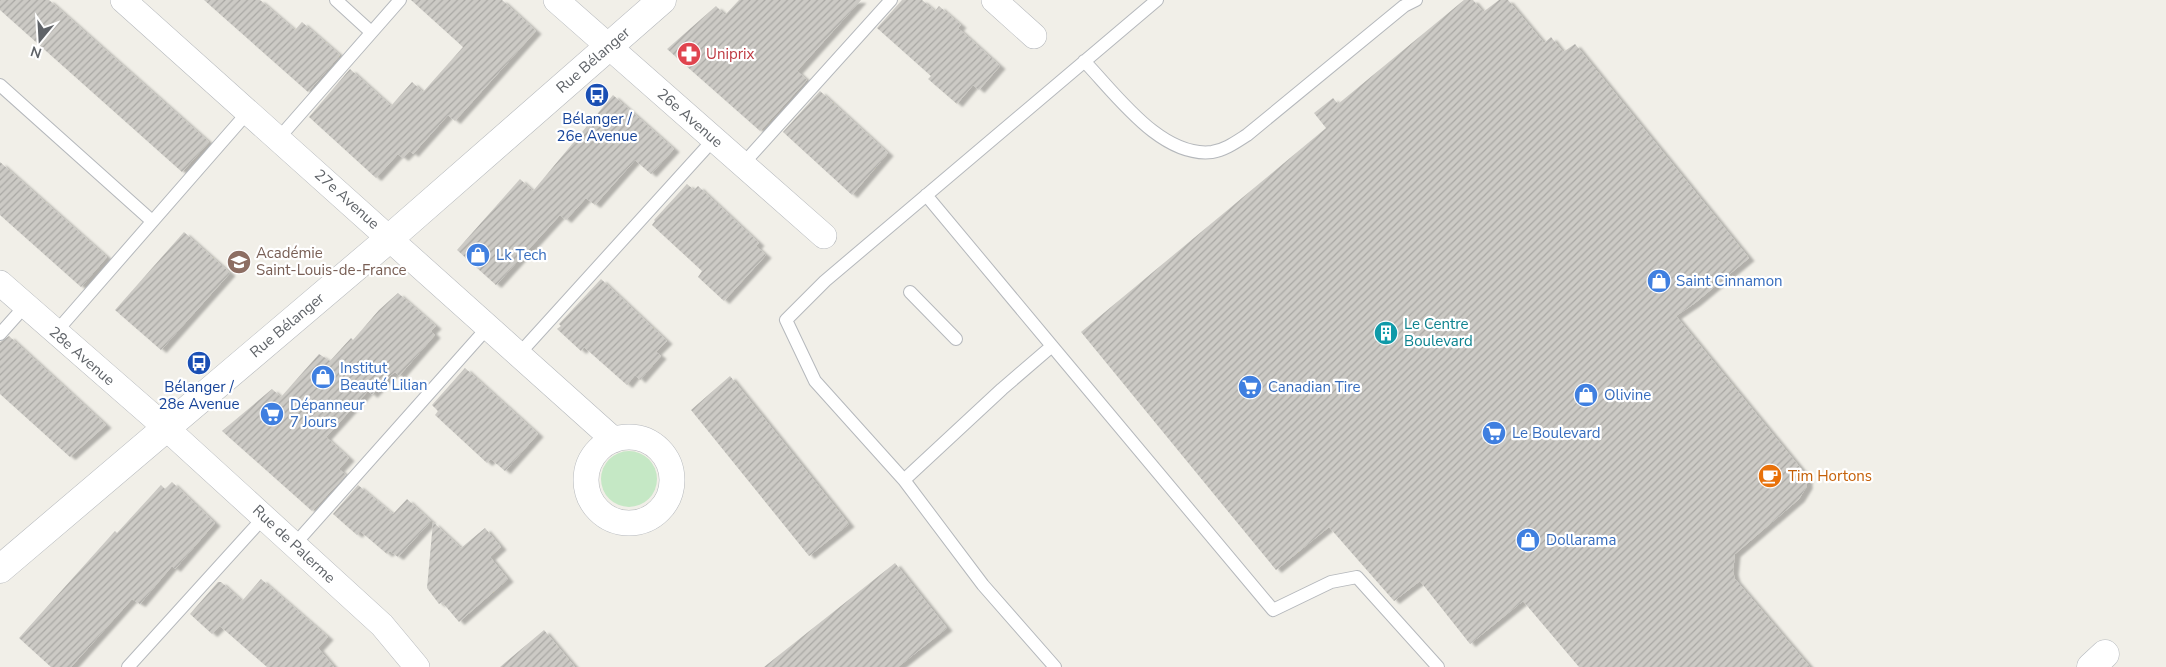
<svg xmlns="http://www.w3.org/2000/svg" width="2166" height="667" font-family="'Nunito Sans',sans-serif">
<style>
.green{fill:#c5e8c5}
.building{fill:url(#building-hatch);filter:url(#shadow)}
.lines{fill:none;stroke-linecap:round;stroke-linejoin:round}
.service-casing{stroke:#b5b8bc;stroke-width:14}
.minor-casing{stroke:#b5b8bc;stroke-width:26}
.tertiary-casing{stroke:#b5b8bc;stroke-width:29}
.secondary-casing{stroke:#b6babf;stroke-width:29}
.service{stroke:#fff;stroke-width:12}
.minor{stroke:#fff;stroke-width:25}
.tertiary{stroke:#fff;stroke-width:28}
.secondary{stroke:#fff;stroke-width:28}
.labels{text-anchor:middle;stroke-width:4.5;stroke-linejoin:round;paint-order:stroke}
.health-label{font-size:15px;fill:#be3a42;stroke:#fff;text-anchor:start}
.street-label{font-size:15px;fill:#5f6368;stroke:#fff}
.transit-label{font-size:15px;fill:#164399;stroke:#fff}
.education-label{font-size:15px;fill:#785e54;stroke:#fff;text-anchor:start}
.shop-label{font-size:15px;fill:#366cbe;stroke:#fff;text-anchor:start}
.culture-label{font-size:15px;fill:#0d838f;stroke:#fff;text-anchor:start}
.food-label{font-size:15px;fill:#c56008;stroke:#fff;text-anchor:start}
</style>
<defs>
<pattern id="building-hatch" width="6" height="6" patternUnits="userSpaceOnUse" patternTransform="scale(1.25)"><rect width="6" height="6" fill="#cccac5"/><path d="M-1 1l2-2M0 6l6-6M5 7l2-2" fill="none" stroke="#a9a8a4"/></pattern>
<filter id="shadow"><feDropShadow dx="5.5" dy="3" stdDeviation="1" flood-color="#0004"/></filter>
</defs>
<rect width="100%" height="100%" fill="#f1efe8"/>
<path class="green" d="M601 479a28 28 0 1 1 56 0a28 28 0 1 1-56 0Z"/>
<path class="building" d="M0,0H49L209,142L182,172L0,10Z
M204,0H260L295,30L302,22L340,55L308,92Z
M411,0H502L536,31L455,121L448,115L413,154L410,151L403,158L398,154L376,178L309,117L350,69L391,106L412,82L423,92L463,47Z
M739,0H861L797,71L807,80L760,131L667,49L716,6L725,15Z
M902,0H922L935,11L939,6L961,25L958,28L1000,66L979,90L973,85L957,104L928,79L931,76L877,28Z
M1464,0H1473L1483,12L1499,0H1508L1544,43L1551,37L1563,52L1575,44L1749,258L1695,303L1676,316L1807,476V486L1799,499L1735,554L1733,572L1735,579L1810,667H1579L1523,601L1470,644L1420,581L1394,601L1329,527L1276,570L1081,332L1326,128L1314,113L1333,98L1338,104Z
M820,91L888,153L852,195L783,132Z
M613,95L674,149L651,174L635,160L595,205L586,198L566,220L560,215L496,285L457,250L520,179L533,191Z
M0,162L107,257L81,287L0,215Z
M687,184L694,190L698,186L759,243L756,246L766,255L724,301L698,277L702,271L652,225L655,221L654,220Z
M184,232L230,273L161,350L115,310Z
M601,279L667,341L656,352L661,356L640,380L635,375L627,385L584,347L581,351L557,329L561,326L559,324Z
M398,293L436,326L431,331L435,335L399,376L395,372L391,375L372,395L368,391L326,437L349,458L339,469L346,475L312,511L222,431L272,389L281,397L319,354L330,361L351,338L353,340L379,310Z
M9,336L106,425L70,457L0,394V342Z
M465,368L538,434L505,471L491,459L487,463L435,415L438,411L432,405Z
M730,376L849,524L809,556L691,410Z
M172,482L215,523L175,569L172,566L140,604L132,599L71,667H51L19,638L115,531L117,533L161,485L165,489Z
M358,485L393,514L407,499L431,521L398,557L390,551L387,554L360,531L357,535L333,514Z
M433,522L461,548L485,528L501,547L490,557L508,579L459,622L442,602L439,604L427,588Z
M895,563L947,628L898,667H764Z
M261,579L328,637L318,648L334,667H267L220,626L212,634L190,614L218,582H221L242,601Z
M544,630L575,667H500Z"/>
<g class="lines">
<g class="service-casing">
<path id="service" d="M336,0L371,32
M1084,61C1116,94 1161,158 1212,152C1225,150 1236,142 1247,135L1404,6L1416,0
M0,85L152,221
M278,139L400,0
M743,164L891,0
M926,195L1052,346
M910,292L956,339
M55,333L248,112
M0,334L25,306
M519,354L714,139
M904,480L815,381L786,320L825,281L1157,0
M294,545L488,327
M128,667L264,517
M1055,667L983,585L904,480L1002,389L1052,346L1273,610L1331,582L1357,577L1438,667"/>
</g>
<g class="minor-casing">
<path id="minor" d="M123,0L614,440
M556,0L824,236
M994,0L1034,36
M0,283L165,427L382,625L417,667
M586 480a43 43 0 1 1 86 0a43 43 0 1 1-86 0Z"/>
</g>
<g class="tertiary-casing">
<path id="tertiary" d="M0,569L390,238L662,0"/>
</g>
<g class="secondary-casing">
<path id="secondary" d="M2091,667L2105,654"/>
</g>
<use href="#service" class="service"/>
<use href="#minor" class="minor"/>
<use href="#tertiary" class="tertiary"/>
<use href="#secondary" class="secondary"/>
</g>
<defs>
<g id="pharmacy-disc" transform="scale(1.25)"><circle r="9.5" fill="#e0444e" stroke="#fff"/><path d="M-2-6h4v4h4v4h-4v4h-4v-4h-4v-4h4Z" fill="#fff"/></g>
<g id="bus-disc" transform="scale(1.25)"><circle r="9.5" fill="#1a4fb4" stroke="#fff"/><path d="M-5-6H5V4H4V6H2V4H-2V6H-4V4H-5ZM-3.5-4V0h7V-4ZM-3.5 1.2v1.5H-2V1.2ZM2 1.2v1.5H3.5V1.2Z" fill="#fff"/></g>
<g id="shop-disc" transform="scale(1.25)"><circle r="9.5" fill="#3f7fe0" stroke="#fff"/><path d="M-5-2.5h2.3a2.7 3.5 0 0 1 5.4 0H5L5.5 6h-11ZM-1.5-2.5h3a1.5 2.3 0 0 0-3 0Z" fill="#fff"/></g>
<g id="school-disc" transform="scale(1.25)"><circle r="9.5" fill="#8d6e63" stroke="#fff"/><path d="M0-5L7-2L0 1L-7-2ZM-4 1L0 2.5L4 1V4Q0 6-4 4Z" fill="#fff"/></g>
<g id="building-disc" transform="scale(1.25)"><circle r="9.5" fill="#0f9aa8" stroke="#fff"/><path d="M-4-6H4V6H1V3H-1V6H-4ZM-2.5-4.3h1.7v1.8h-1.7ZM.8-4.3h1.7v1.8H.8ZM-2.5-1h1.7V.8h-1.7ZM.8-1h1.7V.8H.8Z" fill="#fff"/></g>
<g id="supermarket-disc" transform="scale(1.25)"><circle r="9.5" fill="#3f7fe0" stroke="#fff"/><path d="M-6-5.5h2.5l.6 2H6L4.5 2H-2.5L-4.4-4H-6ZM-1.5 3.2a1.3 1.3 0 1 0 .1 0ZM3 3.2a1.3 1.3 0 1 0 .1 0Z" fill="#fff"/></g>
<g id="cafe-disc" transform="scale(1.25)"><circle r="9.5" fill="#e8710a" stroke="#fff"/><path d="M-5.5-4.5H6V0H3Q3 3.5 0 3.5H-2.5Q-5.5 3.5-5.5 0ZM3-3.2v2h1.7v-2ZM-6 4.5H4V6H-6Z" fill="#fff"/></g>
</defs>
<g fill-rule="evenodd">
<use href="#pharmacy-disc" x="689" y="54"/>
<use href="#bus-disc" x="597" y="95"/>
<use href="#shop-disc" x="478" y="255"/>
<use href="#school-disc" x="239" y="262"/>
<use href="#shop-disc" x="1659" y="281"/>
<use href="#building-disc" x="1386" y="333"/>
<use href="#bus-disc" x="199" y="363"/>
<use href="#shop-disc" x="323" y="377"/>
<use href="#supermarket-disc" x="1250" y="387"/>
<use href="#shop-disc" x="1586" y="395"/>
<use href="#supermarket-disc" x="272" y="414"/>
<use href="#supermarket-disc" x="1494" y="433"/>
<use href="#cafe-disc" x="1770" y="476"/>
<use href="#shop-disc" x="1528" y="540"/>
</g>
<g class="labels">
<g class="health-label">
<text x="706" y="59">Uniprix</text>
</g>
<g class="street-label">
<text transform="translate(593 60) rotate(-41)" y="5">Rue Bélanger</text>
<text transform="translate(690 118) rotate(41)" y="5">26e Avenue</text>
<text transform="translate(347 199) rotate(42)" y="5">27e Avenue</text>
<text transform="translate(287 325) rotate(-40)" y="5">Rue Bélanger</text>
<text transform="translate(82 356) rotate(41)" y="5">28e Avenue</text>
<text transform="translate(294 544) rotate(43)" y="5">Rue de Palerme</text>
</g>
<g class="transit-label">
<text x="597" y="124">Bélanger /<tspan x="597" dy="17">26e Avenue</tspan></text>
<text x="199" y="392">Bélanger /<tspan x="199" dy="17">28e Avenue</tspan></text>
</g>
<g class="education-label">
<text x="256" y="258">Académie<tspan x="256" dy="17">Saint-Louis-de-France</tspan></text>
</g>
<g class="shop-label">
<text x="496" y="260">Lk Tech</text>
<text x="1676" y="286">Saint Cinnamon</text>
<text x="340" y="373">Institut<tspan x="340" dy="17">Beauté Lilian</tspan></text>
<text x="1268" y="392">Canadian Tire</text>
<text x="1604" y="400">Olivine</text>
<text x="290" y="410">Dépanneur<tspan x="290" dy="17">7 Jours</tspan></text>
<text x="1512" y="438">Le Boulevard</text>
<text x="1546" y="545">Dollarama</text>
</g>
<g class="culture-label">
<text x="1404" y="329">Le Centre<tspan x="1404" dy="17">Boulevard</tspan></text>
</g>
<g class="food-label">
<text x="1788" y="481">Tim Hortons</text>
</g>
</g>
<g transform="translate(40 40) rotate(198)" stroke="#ffffff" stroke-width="4" paint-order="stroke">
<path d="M0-4L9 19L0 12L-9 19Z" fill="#5f6368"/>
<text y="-8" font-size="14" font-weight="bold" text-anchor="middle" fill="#5f6368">N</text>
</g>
</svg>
